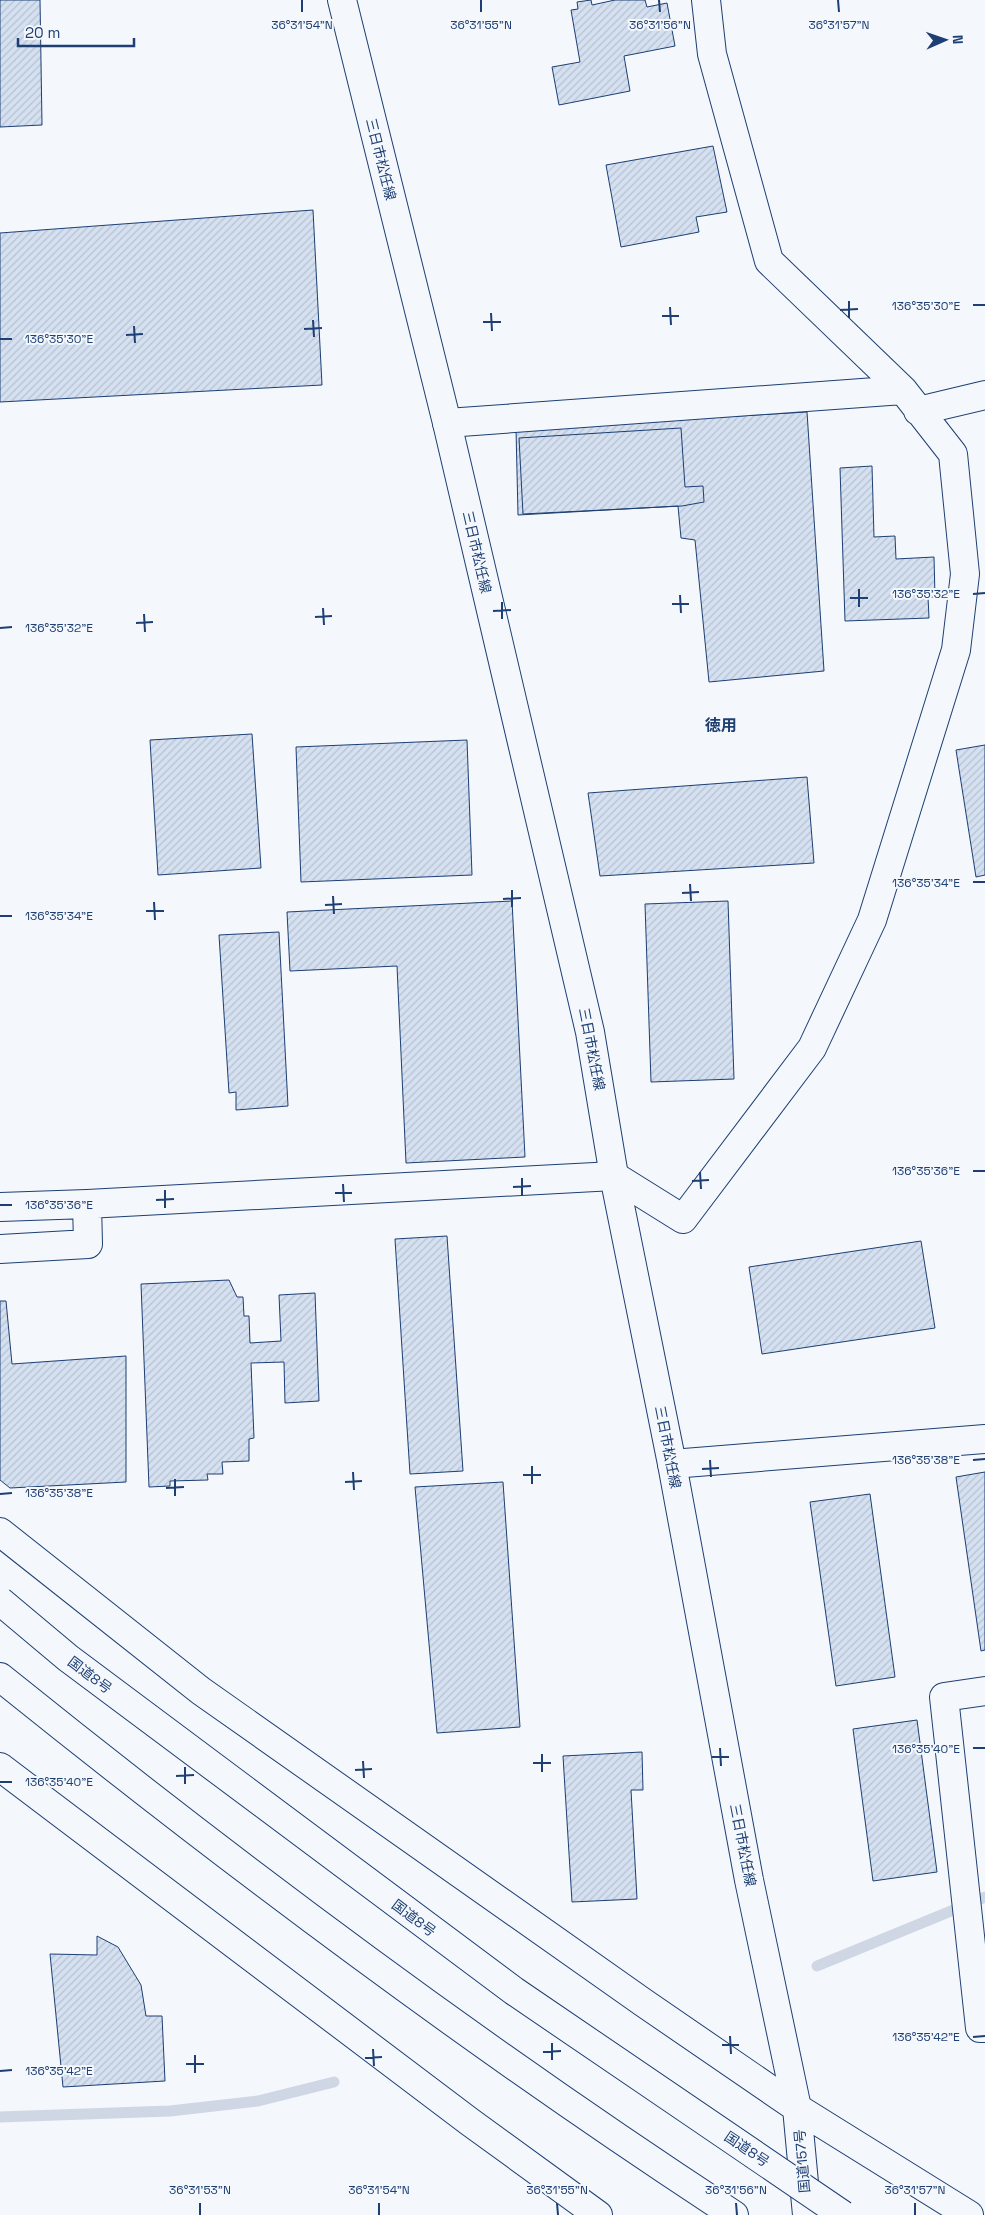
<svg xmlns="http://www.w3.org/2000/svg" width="985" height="2215" font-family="'Space Grotesk','Noto Sans JP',sans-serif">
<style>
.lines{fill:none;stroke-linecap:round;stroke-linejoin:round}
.stream{stroke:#cfd7e4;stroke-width:11}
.building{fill:url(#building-hatch);stroke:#1d3f73}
.minor-casing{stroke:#1d3f73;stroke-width:30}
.major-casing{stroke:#1d3f73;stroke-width:30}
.highway-casing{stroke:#1d3f73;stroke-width:30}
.minor{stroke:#f4f7fb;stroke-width:28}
.major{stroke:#f4f7fb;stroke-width:28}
.highway{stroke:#f4f7fb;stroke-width:28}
.highway-bridge-casing{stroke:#1d3f73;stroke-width:30;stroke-linecap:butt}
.highway-bridge{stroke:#f4f7fb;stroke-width:28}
.ticks{fill:none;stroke:#1d3f73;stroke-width:2}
.labels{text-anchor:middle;stroke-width:4;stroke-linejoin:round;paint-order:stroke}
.street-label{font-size:14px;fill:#1d3f73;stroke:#f4f7fb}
.quarter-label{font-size:16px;font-weight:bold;fill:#1d3f73;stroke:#f4f7fb}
.ticks-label{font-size:12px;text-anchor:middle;fill:#1d3f73;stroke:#f4f7fb;stroke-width:4;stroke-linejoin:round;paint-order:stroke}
</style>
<defs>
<pattern id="building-hatch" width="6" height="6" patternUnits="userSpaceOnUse" patternTransform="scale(1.25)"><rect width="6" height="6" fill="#d5e0f0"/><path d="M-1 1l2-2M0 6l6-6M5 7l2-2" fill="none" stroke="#b6c1d1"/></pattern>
</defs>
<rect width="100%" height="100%" fill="#f4f7fb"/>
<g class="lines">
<path class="stream" d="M817,1966L985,1897
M0,2117L170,2111L258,2101L334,2082"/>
</g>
<path class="building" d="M0,0H40L42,125L0,127Z
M591,0L592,5L615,0H645L647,7L667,3L675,46L624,56L630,91L559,105L552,67L580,62L571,10L578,9L577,2Z
M713,146L727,212L696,217L699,232L621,247L606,165Z
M313,210L322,385L0,402V233Z
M807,412L824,671L709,682L695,540L681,538L678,506L518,515L516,429Z
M681,428L685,487L703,486L704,502L682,506L523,514L519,438Z
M872,466L874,537L895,536L896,559L934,557L935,597H928L929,618L845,621L840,468Z
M252,734L261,868L158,875L150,740Z
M467,740L472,875L301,882L296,747Z
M985,745V875L976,877L956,750Z
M807,777L814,863L600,876L588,793Z
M512,901L525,1157L406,1163L397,966L290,971L287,912Z
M728,901L734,1079L651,1082L645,904Z
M279,932L288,1106L236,1110V1092L229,1093L219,935Z
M447,1236L463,1471L410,1474L395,1239Z
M921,1241L935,1328L762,1354L749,1267Z
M229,1280L237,1297H243L244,1316H249L250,1343L281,1341L279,1295L315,1293L319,1401L285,1403L284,1362L251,1363L254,1438L249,1439V1461L222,1462L223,1474H207L208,1480L170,1481V1486L149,1487L141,1284Z
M0,1301H6L12,1364L126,1356V1482L10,1488L0,1480Z
M985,1472V1650L981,1651L956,1477Z
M503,1482L520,1727L437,1733L415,1487Z
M870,1494L895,1677L836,1686L810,1502Z
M917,1720L937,1872L873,1881L853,1729Z
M642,1752L643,1790H631L637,1899L572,1902L563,1756Z
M97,1936L118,1947L141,1985L146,2016H162L165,2081L63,2087L50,1954L97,1955Z"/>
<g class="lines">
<g class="minor-casing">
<path id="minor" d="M918,411L985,395
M447,423L903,390
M0,1207L87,1204L614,1176L683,1219L812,1048L872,920L956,650L965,574L953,454L903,390L769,261L712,54L706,0
M0,1249L88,1244L87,1204
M672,1464L985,1439
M985,1691L944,1697L980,2028H985"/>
</g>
<g class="major-casing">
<path id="major" d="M342,0L447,423L590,1032L614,1176L672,1464L749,1880L797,2108"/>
</g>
<g class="highway-casing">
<path id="highway" d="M0,1532L201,1691L644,2003L797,2108L969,2215
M0,1677C236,1867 480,2049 734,2215
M0,1767L470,2122L598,2215
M797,2108L807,2215"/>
</g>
<use href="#minor" class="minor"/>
<use href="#major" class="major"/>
<use href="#highway" class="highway"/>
<g class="highway-bridge-casing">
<path id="highway-bridge" d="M0,1601L68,1658L514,1991L843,2215"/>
</g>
<use href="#highway-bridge" class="highway-bridge"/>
</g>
<path class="ticks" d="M302,0V12M481,0V12M659,0L660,12M838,0L839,12M849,301V318M973,305H985M670,307L671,325M840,310L858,309M491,313L492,331M662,316H679M313,320L314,337M483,322H501M134,326L135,343M304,329L322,328M126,335L143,334M0,339H12M859,589V607M973,594L985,593M680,595L681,613M850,598H868M502,602V619M672,604H689M323,608L324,625M493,611L511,610M144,614L145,632M315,617L332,616M136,623L153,622M0,628L12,627M973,882H985M690,884L691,901M512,890V907M682,893L699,892M333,896L334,914M503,899L521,898M154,902L155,920M325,905L342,904M146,911H164M0,916H12M973,1171H985M700,1172L701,1189M522,1178V1195M692,1181L709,1180M343,1184L344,1202M513,1187L531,1186M165,1190V1208M335,1193H352M156,1200L174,1199M0,1205H12M710,1460L711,1477M973,1460L985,1459M532,1466V1484M702,1469L719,1468M353,1472L354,1490M523,1475H541M175,1479V1496M345,1482L362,1481M166,1488L184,1487M0,1494L12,1493M720,1748L721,1766M973,1748H985M542,1754V1772M712,1757H729M363,1761L364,1778M533,1763H551M185,1767V1784M355,1770L372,1769M176,1776L194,1775M0,1782H12M730,2036L731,2054M973,2037L985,2036M552,2043V2060M722,2045H739M373,2049L374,2066M543,2052L561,2051M195,2055V2073M365,2058L382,2057M186,2064H204M0,2071L12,2070M200,2203V2215M379,2203V2215M557,2203L558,2215M736,2203L737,2215M915,2203V2215"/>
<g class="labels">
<g class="street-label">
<text transform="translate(381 159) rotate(76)" y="5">三日市松任線</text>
<text transform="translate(477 552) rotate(77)" y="5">三日市松任線</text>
<text transform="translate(592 1049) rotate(79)" y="5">三日市松任線</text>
<text transform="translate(668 1447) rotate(79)" y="5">三日市松任線</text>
<text transform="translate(90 1675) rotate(37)" y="5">国道8号</text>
<text transform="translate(743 1845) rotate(79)" y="5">三日市松任線</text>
<text transform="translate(414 1918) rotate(37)" y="5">国道8号</text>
<text transform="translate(747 2149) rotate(34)" y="5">国道8号</text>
<text transform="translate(802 2161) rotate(-95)" y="5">国道157号</text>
</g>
<g class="quarter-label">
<text x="721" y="731">徳用</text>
</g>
</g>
<g class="ticks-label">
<text x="302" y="29">36°31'54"N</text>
<text x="481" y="29">36°31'55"N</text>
<text x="660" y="29">36°31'56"N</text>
<text x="839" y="29">36°31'57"N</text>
<text x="926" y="310">136°35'30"E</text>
<text x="59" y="343">136°35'30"E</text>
<text x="926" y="598">136°35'32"E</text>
<text x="59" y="632">136°35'32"E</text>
<text x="926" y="887">136°35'34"E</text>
<text x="59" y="920">136°35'34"E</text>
<text x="926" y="1175">136°35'36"E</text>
<text x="59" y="1209">136°35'36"E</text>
<text x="926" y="1464">136°35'38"E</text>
<text x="59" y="1497">136°35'38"E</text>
<text x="926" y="1753">136°35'40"E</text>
<text x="59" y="1786">136°35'40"E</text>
<text x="926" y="2041">136°35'42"E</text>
<text x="59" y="2075">136°35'42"E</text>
<text x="200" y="2194">36°31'53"N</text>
<text x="379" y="2194">36°31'54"N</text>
<text x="557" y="2194">36°31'55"N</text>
<text x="736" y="2194">36°31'56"N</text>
<text x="915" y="2194">36°31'57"N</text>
</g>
<g transform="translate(945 40) rotate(88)" stroke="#f4f7fb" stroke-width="4" paint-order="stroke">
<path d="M0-4L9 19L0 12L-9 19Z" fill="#1d3f73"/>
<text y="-8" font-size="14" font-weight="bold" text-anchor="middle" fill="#1d3f73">N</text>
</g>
<path d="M18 38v8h116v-8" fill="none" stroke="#1d3f73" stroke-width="2.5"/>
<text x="25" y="38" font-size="15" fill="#1d3f73" stroke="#f4f7fb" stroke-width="4" paint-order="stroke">20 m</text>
</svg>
